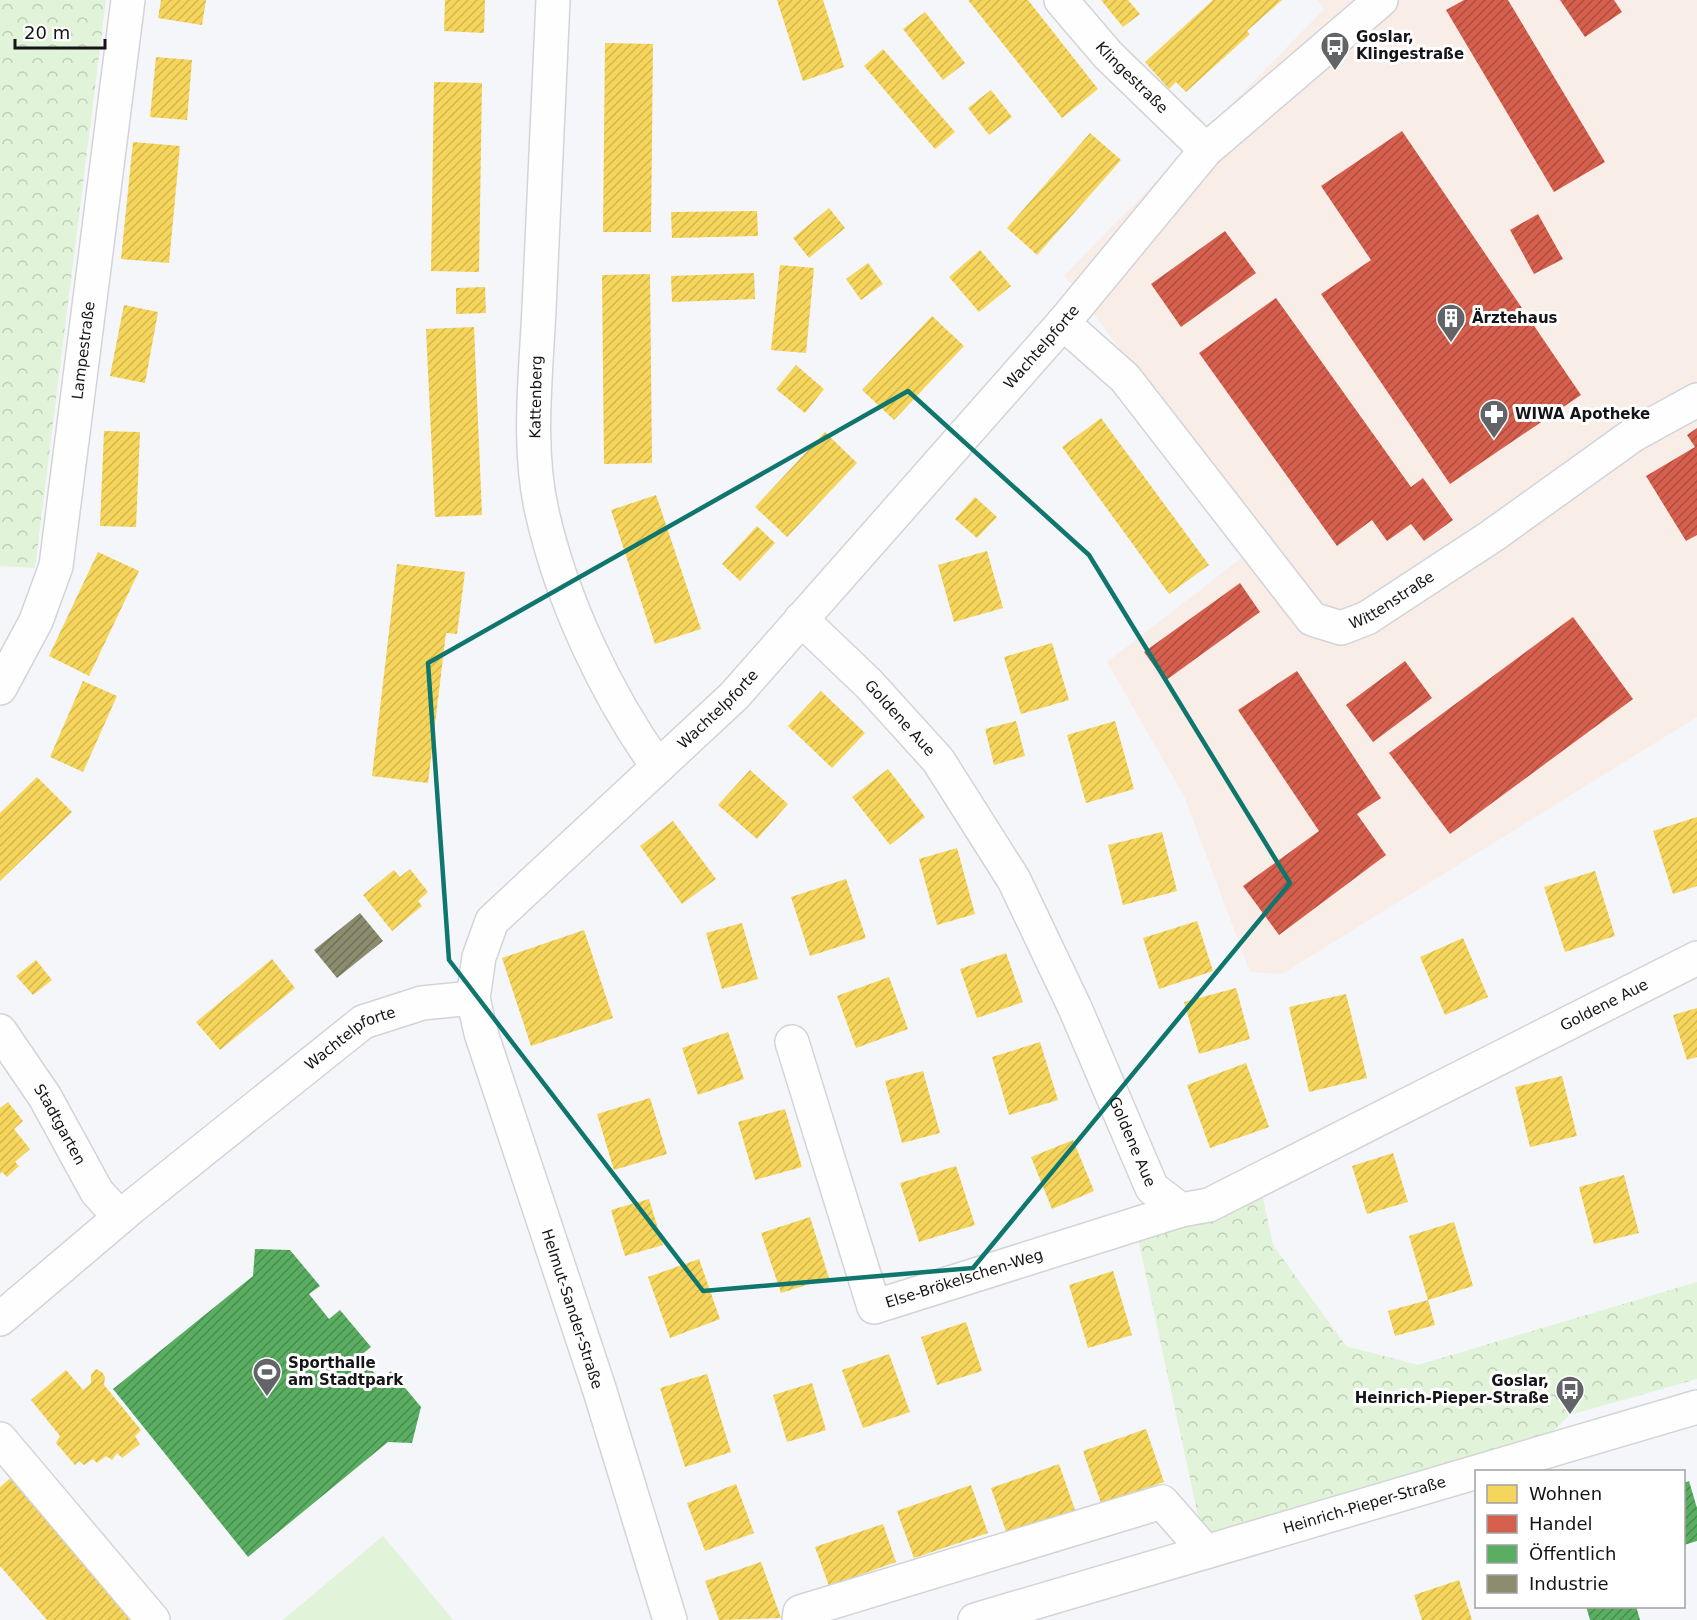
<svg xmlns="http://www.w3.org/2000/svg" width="1697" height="1620" font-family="'DejaVu Sans',sans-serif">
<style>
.commercial{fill:#f9ede8}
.forest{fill:url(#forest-crowns)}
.garden{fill:#e1f3d8}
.homes{fill:url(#homes-hatch)}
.shops{fill:url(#shops-hatch)}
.public{fill:url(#public-hatch)}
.industry{fill:url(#industry-hatch)}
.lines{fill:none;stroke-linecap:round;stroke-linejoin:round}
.minor-casing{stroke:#d3d4d7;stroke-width:36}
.minor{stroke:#fefefe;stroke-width:33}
.marked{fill:none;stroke:#0f766e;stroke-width:4.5;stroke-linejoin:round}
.labels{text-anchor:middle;stroke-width:6;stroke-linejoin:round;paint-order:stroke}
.poi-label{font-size:15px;font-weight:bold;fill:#151518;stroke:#fff;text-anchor:start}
.street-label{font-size:15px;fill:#151518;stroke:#fff}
</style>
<defs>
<pattern id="forest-crowns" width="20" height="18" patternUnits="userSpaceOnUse" patternTransform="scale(1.5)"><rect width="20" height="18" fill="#e1f3d8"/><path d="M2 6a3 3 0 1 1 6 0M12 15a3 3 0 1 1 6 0" fill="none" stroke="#c0cfb9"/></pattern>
<pattern id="homes-hatch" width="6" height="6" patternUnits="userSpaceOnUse" patternTransform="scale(1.5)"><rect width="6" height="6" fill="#f6d55c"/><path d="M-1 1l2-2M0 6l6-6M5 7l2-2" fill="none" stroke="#d2b64f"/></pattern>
<pattern id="shops-hatch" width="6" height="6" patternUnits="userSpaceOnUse" patternTransform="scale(1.5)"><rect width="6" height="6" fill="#d6604d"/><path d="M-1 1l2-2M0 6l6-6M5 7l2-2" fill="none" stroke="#ac4e3f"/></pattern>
<pattern id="public-hatch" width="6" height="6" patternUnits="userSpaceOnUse" patternTransform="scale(1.5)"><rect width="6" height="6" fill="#5aae61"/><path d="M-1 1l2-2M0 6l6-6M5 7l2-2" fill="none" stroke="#498c4f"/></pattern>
<pattern id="industry-hatch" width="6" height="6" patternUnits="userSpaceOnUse" patternTransform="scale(1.5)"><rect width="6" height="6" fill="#8c8c6e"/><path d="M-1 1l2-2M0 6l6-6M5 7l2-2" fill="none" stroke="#717159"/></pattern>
</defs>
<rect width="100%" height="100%" fill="#f5f6fa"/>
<path class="commercial" d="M1317,0H1697V717L1282,974L1250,972L1184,796L1107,662L1262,542L1065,275L1324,9Z"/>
<path class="forest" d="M0,0H106L35,568L0,566Z
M1259,1180L1273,1245L1346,1346L1418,1365L1697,1282V1379L1570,1415L1526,1456L1206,1552L1135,1225Z"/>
<path class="garden" d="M383,1536L453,1620H283Z"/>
<path class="homes" d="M161,0H206L202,25L158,18Z
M445,0H485L484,33L444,31Z
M777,0H823L844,67L803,81Z
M968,0H1028L1098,89L1062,118Z
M1101,0H1128L1140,14L1123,27Z
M1213,0H1282L1247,31L1250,34L1186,92L1176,82L1169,89L1145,62Z
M925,12L965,63L943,80L903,29Z
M605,43L653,44L651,232H603Z
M883,49L955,132L935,149L864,66Z
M156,57L192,60L187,120L150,117Z
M434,82L482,83L479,272L431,271Z
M991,90L1012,117L989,135L968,108Z
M1090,133L1121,160L1037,255L1007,228Z
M133,142L180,146L169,263L121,259Z
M829,208L845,228L809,258L793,238Z
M757,211L758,236L672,238L671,212Z
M980,250L1011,286L979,312L949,277Z
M868,263L883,284L861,300L846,279Z
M780,265L814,268L806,353L771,350Z
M754,273L755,299L672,302L671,276Z
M650,274L652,463L604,464L602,275Z
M485,287L486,313L456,314V288Z
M124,305L158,312L145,383L110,376Z
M932,316L964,346L894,420L862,390Z
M474,327L482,515L435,517L426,329Z
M796,365L824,389L805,413L776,389Z
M1101,418L1209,565L1169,594L1062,447Z
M104,431L140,432L136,527L100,526Z
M825,432L857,463L787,537L755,507Z
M656,495L701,629L655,644L611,510Z
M975,497L997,517L977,538L955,519Z
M757,526L775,543L740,581L722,564Z
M987,551L1003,608L954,622L938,565Z
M98,552L139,571L89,676L49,656Z
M397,564L465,572L457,634L446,633L428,783L372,776Z
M1052,643L1069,700L1021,714L1004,657Z
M83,681L117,696L83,772L50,757Z
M821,691L865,733L832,768L788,726Z
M1016,721L1025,756L994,765L985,729Z
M1115,721L1134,789L1086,803L1067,735Z
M888,769L925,817L890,845L852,797Z
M750,770L788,804L757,839L718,805Z
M37,777L72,812L0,881V813Z
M1697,817V886L1673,894L1653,831Z
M673,821L716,879L682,904L640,846Z
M1162,832L1177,891L1123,905L1108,845Z
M957,848L975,914L937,925L919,859Z
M410,869L428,892L418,901L422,906L392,931L363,895L394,870L400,877Z
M1595,871L1615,936L1565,952L1544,887Z
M846,879L866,938L810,956L791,897Z
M1197,921L1213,971L1159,989L1143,938Z
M742,923L758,979L722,989L706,933Z
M584,930L613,1018L531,1046L502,958Z
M1463,938L1488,997L1445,1015L1420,957Z
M1006,953L1023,1002L977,1018L960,969Z
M272,959L295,988L220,1050L196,1022Z
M36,960L52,980L33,995L16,976Z
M889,977L908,1029L856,1048L837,996Z
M1236,988L1250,1039L1199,1054L1184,1002Z
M1346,994L1367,1078L1309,1092L1289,1007Z
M1697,1008V1057L1687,1060L1673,1015Z
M728,1032L744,1079L698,1095L682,1048Z
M1040,1042L1058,1100L1009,1115L992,1057Z
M1246,1063L1269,1127L1210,1148L1187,1085Z
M923,1071L940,1133L902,1143L885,1081Z
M1562,1076L1577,1136L1530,1147L1515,1087Z
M650,1098L667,1154L614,1170L597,1114Z
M8,1102L23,1121L14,1129L30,1149L15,1162L19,1166L7,1177L2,1172L0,1174V1108Z
M785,1109L802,1167L755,1180L738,1122Z
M1073,1140L1094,1191L1052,1209L1031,1157Z
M1393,1153L1408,1202L1367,1214L1352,1166Z
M956,1166L975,1225L919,1242L900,1183Z
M1624,1175L1639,1233L1594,1244L1579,1187Z
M649,1199L663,1245L625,1256L611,1210Z
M810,1217L829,1278L781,1293L761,1233Z
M1454,1222L1473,1286L1428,1300L1409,1236Z
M699,1259L720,1319L670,1338L648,1277Z
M1113,1271L1132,1335L1088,1348L1069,1285Z
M1428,1300L1435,1325L1395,1336L1388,1311Z
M966,1322L982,1371L937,1385L921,1337Z
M889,1354L910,1412L863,1428L842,1370Z
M96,1369L102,1372L105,1377L104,1385L141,1430L135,1436L140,1444L122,1458L117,1453L112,1460L106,1456L97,1463L93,1459L84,1465L79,1461L75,1465L56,1443L60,1436L31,1400L66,1370L83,1390L91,1383V1375Z
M707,1374L731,1452L685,1467L660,1388Z
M812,1383L826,1430L787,1442L773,1395Z
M1146,1429L1164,1482L1101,1503L1083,1451Z
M1059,1464L1076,1513L1008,1537L991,1488Z
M15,1474L136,1620H47L0,1566V1487Z
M736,1484L754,1533L705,1551L687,1503Z
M971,1485L988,1533L914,1558L897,1511Z
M883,1524L896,1562L829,1586L815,1547Z
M761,1562L781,1618L719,1620L705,1581Z
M1459,1580L1472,1620H1422L1414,1595Z"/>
<path class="shops" d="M1464,0H1508L1605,162L1554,192L1446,10Z
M1560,0H1614L1622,12L1585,37Z
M1402,131L1581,395L1450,484L1321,294L1371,260L1321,186Z
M1538,214L1563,259L1534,274L1510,230Z
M1225,231L1256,273L1181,327L1151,284Z
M1276,298L1411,487L1423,478L1453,520L1424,541L1411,524L1387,541L1372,520L1337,546L1199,353Z
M1697,428V535L1686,541L1646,476L1695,447L1687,435Z
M1240,583L1260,612L1165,681L1144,652Z
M1573,617L1633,699L1450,834L1389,753Z
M1405,661L1432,698L1373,742L1346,705Z
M1297,671L1381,798L1357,814L1386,855L1279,935L1243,886L1319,831L1238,710Z"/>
<path class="public" d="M255,1249L290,1250L320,1286L309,1294L329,1319L340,1310L371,1347L360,1356L380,1380L391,1371L421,1407L412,1443L388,1442L248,1557L113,1389L253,1276Z
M1689,1481L1697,1508V1541L1684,1545V1483Z
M1586,1606H1636L1640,1620H1590Z"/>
<path class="industry" d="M360,913L383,941L337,978L314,950Z"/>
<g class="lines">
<g class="minor-casing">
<g id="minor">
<path d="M553,0C549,103 544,206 539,309C536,375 527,447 542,512C562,601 606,694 658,767"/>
<path id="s1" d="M1061,0L1108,55L1206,150"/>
<path id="s2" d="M1063,323L1125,378L1312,619L1341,628L1367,618L1492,536L1633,435L1697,400"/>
<path id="s3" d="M801,619L869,684L938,760L1014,880L1075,1008L1152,1188L1181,1210L1209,1205L1697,958"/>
<path id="s4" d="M0,688L36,621L56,566L128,0"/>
<path id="s5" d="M0,1031L45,1097L97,1192L120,1217"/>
<path id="s6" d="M792,1042L874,1307L1181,1210"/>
<path id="s7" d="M0,1319L132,1207L363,1022L422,1003L473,998"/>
<path d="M0,1439L153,1620"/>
<path id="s8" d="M670,1620L599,1388L481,1033L473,998L479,957L492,921L734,696L1063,323L1206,150L1381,0"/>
<path d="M799,1620L800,1612L1162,1502L1206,1552"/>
<path id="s9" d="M975,1620L1697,1407"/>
</g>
</g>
<use href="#minor" class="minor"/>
</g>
<path class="marked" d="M908,391L1089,555L1290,883L973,1268L703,1291L449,960L428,663Z"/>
<defs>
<g id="bus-pin" transform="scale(1.5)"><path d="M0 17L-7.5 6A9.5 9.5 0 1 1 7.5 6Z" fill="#636467" stroke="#fff"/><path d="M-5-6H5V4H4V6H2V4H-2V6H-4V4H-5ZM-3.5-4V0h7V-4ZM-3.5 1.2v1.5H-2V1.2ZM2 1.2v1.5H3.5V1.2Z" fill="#fff"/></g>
<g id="building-pin" transform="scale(1.5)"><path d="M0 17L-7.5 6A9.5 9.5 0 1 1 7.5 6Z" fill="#636467" stroke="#fff"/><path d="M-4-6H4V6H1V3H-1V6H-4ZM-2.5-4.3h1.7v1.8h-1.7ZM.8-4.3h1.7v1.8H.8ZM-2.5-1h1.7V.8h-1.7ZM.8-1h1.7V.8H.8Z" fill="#fff"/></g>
<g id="pharmacy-pin" transform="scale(1.5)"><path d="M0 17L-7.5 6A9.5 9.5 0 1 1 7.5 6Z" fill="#636467" stroke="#fff"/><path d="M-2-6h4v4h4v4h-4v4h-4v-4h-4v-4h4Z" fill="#fff"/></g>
<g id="stadium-pin" transform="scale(1.5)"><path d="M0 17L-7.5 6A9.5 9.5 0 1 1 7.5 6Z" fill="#636467" stroke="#fff"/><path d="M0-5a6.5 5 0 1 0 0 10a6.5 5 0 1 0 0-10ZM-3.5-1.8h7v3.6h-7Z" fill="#fff"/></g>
</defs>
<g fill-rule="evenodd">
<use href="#bus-pin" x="1335" y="46"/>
<use href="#building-pin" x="1451" y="318"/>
<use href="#pharmacy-pin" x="1494" y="414"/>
<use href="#stadium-pin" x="267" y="1372"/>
<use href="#bus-pin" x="1570" y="1390"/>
</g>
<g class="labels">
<g class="poi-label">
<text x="1356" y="42">Goslar,<tspan x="1356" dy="17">Klingestraße</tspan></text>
<text x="1472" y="323">Ärztehaus</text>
<text x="1515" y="419">WIWA Apotheke</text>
<text x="288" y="1368">Sporthalle<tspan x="288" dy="17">am Stadtpark</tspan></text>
<text x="1549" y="1386" text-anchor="end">Goslar,<tspan x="1549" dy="17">Heinrich-Pieper-Straße</tspan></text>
</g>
<g class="street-label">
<text dy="5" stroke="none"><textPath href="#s1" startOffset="105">Klingestraße</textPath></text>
<text dy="5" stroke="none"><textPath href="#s8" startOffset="1528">Wachtelpforte</textPath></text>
<text dy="5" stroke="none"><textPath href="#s4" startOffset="352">Lampestraße</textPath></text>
<text transform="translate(536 397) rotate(-89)" y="5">Kattenberg</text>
<text dy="5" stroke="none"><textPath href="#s2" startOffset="476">Wittenstraße</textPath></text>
<text dy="5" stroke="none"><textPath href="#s8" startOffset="1042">Wachtelpforte</textPath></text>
<text dy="5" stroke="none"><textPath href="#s3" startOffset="140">Goldene Aue</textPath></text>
<text dy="5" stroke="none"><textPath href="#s3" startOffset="1184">Goldene Aue</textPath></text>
<text dy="5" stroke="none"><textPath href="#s7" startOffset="450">Wachtelpforte</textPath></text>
<text dy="5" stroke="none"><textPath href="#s5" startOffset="111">Stadtgarten</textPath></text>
<text dy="5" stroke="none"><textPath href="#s3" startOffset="626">Goldene Aue</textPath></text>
<text dy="5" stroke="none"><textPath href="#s6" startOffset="372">Else-Brökelschen-Weg</textPath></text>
<text transform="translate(572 1309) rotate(72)" y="5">Helmut-Sander-Straße</text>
<text dy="5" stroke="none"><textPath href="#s9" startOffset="406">Heinrich-Pieper-Straße</textPath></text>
</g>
</g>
<rect x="1475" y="1470" width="210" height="138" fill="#ffffff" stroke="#a1a1a3" stroke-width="1.5"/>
<rect x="1487" y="1485" width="30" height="18" fill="#f6d55c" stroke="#a1a1a3" stroke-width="1.5"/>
<text x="1529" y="1500" font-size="18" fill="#151518">Wohnen</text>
<rect x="1487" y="1515" width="30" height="18" fill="#d6604d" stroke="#a1a1a3" stroke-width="1.5"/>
<text x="1529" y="1530" font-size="18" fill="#151518">Handel</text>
<rect x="1487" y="1545" width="30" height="18" fill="#5aae61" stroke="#a1a1a3" stroke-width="1.5"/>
<text x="1529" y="1560" font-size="18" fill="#151518">Öffentlich</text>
<rect x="1487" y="1575" width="30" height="18" fill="#8c8c6e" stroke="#a1a1a3" stroke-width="1.5"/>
<text x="1529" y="1590" font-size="18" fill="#151518">Industrie</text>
<path d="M15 39v9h90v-9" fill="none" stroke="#151518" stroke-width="3"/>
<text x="24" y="39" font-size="18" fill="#151518" stroke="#ffffff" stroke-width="4.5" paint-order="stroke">20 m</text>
</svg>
